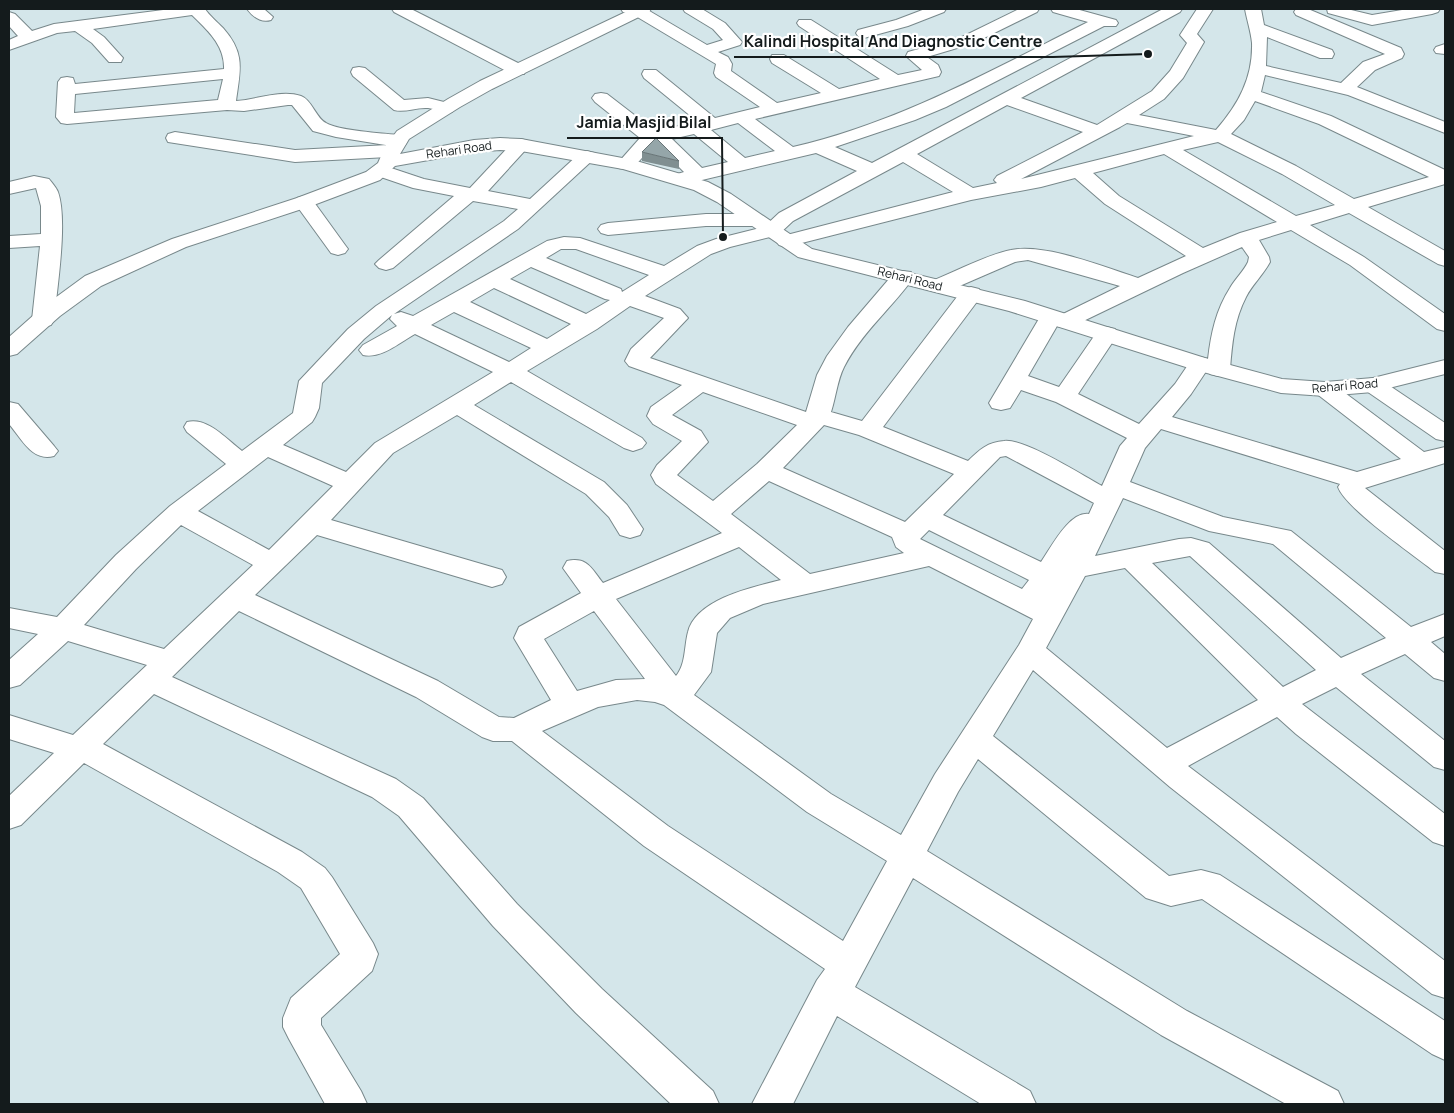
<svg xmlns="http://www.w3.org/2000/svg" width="1454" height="1113" font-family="Manrope,sans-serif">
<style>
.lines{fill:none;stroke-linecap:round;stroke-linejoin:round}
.minor-casing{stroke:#78888b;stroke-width:2}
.major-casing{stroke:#78888b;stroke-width:2}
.minor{fill:#fff;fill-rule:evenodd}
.major{fill:#fff;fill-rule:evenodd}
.wall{fill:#808f91}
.building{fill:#95a6a9;stroke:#687476}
.labels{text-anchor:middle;stroke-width:4.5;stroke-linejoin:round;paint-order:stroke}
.far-street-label{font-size:12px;fill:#141b1c;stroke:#fff}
.leader{fill:none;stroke:#141b1c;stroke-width:2}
.callout-dot{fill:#141b1c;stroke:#fff;stroke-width:2}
.callout-label{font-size:16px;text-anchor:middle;font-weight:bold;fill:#141b1c;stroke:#fff;stroke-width:4.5;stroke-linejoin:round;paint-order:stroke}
</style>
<rect width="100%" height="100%" fill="#d4e6ea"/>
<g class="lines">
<g class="minor-casing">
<path id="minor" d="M171,9H205C209,15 217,22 223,28C246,54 240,70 236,101C256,100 281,89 301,96C312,100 316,118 326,123C340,131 381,133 398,135L405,137L407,141L405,145L398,147L336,137L313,131L292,105H288L244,111L227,110L67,124L61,123L56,117L58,82L61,78L67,77L73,78L75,84L224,69C225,45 207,30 192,15L93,29L104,37L123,58L121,62H109L92,43L75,31L57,33L9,50V40L18,36L9,26V12L15,14L32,31L54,24ZM223,79L218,100L74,113L75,94Z
M247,9H264L273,17L271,20C261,23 253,17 247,9Z
M392,9H411L524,66L526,70L524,74H512L394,12Z
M621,9H646L707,45L723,40L713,29L685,12L683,9H702L725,23L742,42L740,45L718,52L728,57L732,64L731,71L777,103L821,93L772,63L770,59L772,55H784L839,89L880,79L799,26L797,23L799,20H811L898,75L922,70L906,56L908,52L962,37L1019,9H1039L1037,12L974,43L927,57L938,65L941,72L939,76L755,119L793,147C898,123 992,70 1088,22L1053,12L1051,9H1076L1116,20L1118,23L1116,26H1104L946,107L915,120L835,147L872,163L1163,9H1182L1180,12L1021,98L1097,125L1152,91L1170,71L1187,43L1180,35L1197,9H1213L1197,34L1204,42L1183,78L1164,99L1139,115L1216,130C1238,105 1253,78 1252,43C1251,32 1247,20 1245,9H1261L1264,25L1332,50L1334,54L1332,58H1320L1267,37L1266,66L1341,83L1363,62L1385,54L1296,15L1294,12L1296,9H1308L1401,48L1404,54L1402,58L1375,70L1357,87L1445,122V133L1348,95L1265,75L1261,92L1331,116L1445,170V184L1368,207L1445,251V266L1438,264L1349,213L1310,225L1364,257L1445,314V331L1437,329L1350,265L1291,230L1259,240L1269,257L1270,262C1263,275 1252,285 1246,297C1234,320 1232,344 1230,369L1226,374L1218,376L1210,374L1207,370L1191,394L1172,417L1357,472L1401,459L1317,394L1313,389L1317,384L1325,382L1333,384L1424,452L1445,447V463L1365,488L1445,551V574L1435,572C1414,555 1346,509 1338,487L1340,484L1161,429L1145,448L1130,482L1223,517L1291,531L1411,627L1445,614V636L1431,642L1445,654V681L1434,678L1405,654L1361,674L1445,741V770L1434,767L1336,687L1302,704L1445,814V846L1433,842L1296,734L1277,717L1188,766L1445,961V998L1432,994L1170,787L1033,670L993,736L1169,876L1201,870L1220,875L1445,1021V1060L1432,1054L1202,899L1171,906L1146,898L978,759L958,792L927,851L1187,1011L1338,1091L1344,1104H1286L1161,1035L913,878L855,987L1030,1091L1036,1104H981L837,1016L793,1104H752L817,980L825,969L644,846L512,741H493L482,737L416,697L239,611L172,677L396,779L423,798L517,904L602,989L713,1091L719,1104H671L576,1013L493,926L399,816L372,797L154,694L103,744L302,852L325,868L332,877L373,943L378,954L372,971L321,1018V1025L361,1091L367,1104H325L289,1039L283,1027V1018L291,998L340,954L301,888L278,872L84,763L21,825L9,829V796L54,753L9,739V715L73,735L147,665L68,641L20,685L9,688V660L38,634L9,628V608L57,617L116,555L170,506L226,464L187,432L184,427L187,422C208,417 226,439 242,451L293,413L299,381L348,329L376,306L504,221L518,209L473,201L393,268L386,270L379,268L375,264L379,260L454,196L413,188L375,175L372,171L375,167L382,165L424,179L470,188L514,141L521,139L528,141L530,145L488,191L530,199L580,153L587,151L594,153L596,157L518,229L394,314L401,312L413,316L547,241L564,237L580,238L664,266L697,246L716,239L764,227L779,213L857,171L816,153L681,185L674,183L671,179L674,175L684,172L656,144C643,153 637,172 619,168L617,164L640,138L595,102L592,98L595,94L601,93L607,94L655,131L698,122L644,78L642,74L644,70H656L715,118L760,107L716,77L714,73L716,64L634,15L623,12ZM1255,101L1319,124L1429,177L1354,199L1296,166L1231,134L1244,120ZM1007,105L1083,132L997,176L994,180L997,183L973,188L917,154ZM738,123L775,151L745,158L711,130ZM1127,123L1194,136L1021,179L1120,127ZM694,134L728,162L702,168L672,139ZM1218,142L1282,174L1335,205L1296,216L1183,150ZM1164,154L1277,222L1240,233L1203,248L1119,196L1093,173ZM903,162L953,192L779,237L776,241L779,245L786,247L971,200L1041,187L1075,178L1105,204L1186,256L1138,278C1104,267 1045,243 1011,250C989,254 954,272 932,281L929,286L932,291L940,292L948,291L1015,262L1028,260L1120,286L1061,315L1051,310L1043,312L989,403L992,408L1001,410L1010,408L1021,390L1056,402L1127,438L1120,446L1102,486C1082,475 1024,438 1004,441C988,442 979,450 968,461L883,427L979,299L982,294L979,289L971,287L963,289L862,421L831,412C836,397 837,381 844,367C862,332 892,308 914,277L911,272L903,271L895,272L848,327L827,356L817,375L806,412L650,358L688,318L680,309L645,296L711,254L730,247L778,235L793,221ZM1242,247L1249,257L1248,262C1244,271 1235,279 1230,288C1216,310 1211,333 1208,359L1200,357L1192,359L1175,384L1139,424L1078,394L1118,334L1115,329L1107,327L1099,329L1059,387L1028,376L1057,326L1065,328L1073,326L1183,273ZM561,249H576L649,275L622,292L621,289L546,258ZM531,267L605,299L610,300L586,314L510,279ZM494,288L571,324L547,339L470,302ZM630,306L664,318L631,349L625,361L629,366L682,385L651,407L647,416L653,424L682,441L657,465L651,475L656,484L722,533L603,583C592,569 587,556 567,561L563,568L581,593L519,627L514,638L551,700L514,718L499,717L438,681L255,595L317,535L492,587L502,584L506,577L502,570L331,520L393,453L457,415L586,494L609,517L620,535L630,538L640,535L643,529L627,505L604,482L474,405L511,382L624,448L633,451L642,448L646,443L642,438L527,371L597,329ZM454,312L531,348L509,362L431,325ZM392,315L390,319L397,326L363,345L359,350L363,355C381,359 399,343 415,334L493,372L375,443L346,472L283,445L312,422L315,417L319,408L322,383L364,339ZM703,392L797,425L757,464L713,501L677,475L708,442L701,431L672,415ZM824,425L859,435L954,474L905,522L783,468ZM1006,456L1094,503L1089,514C1069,511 1051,548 1041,562L943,515L1000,457ZM268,457L333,486L269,550L198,511ZM769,481L892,537L896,547L904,553L810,574L731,514ZM1123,498L1209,531L1273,544L1386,638L1341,658L1209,543L1191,538L1179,539L1095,556ZM181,525L253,565L164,649L84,625L136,569ZM929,530L1029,580L1022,589L920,539ZM739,547L781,580C753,587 696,599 688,632C684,647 686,664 676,676L616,599ZM1190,556L1316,670L1283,687L1152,563ZM929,566L1033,619L1019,645L935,774L901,835L831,794L694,695L711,672L717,633L730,618L763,604L780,600ZM1125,568L1258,700L1167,748L1046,648L1085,576ZM594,611L645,679L616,680L577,691L544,639ZM637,700L655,702L664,705L807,812L887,861L843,941L668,826L542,731L598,707Z
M925,9H946L944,12L908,26L864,38L858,36L856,33L858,30L896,20Z
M1327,9H1347L1372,15L1408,9H1440L1438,12L1432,14L1372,25L1328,13Z
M1445,44V54L1436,53L1434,50L1436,47Z
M359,67L365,68L404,100L428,98L452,104L455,108L452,112C443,114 437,109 428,108C416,107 405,113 394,110L353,76L351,72L353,68Z
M175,132L295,150L388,145L395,147L397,151L395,155L388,157L295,162L168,142L166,138L168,134Z
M34,176L49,179C52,183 56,187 58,192C68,220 57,288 54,320L51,325L43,327L35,325L32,320L40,246L9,248V236L41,234V206L36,188L9,194V182Z
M304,196L311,198L345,245L348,249L345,253L338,255L331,253L294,202L297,198Z
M706,214H755L762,216L765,220L762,224L755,226H706L608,235L601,233L598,229L601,225L608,223Z
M1373,378L1381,380L1445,423V441L1436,439L1365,390L1361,385L1365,380Z
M9,402L18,404L54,446L58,451L54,456C32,462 22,439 9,424Z"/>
</g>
<g class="major-casing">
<path id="major" d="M632,9H651L649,12L492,89L460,107L409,139L400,154L474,140L500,138L521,139L633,160L708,182L731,194L812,249L1025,301L1208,359L1282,379L1325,382L1373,378L1445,360V374L1373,392L1325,396L1281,393L1192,369L1009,311L798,257L717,202L694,190L623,169L521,151L500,150L474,152L395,166L380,180L311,206L186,247L101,286L60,316L17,354L9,356V337L44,306L85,276L172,239L297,198L366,172L378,163L385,147L397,131L448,99L480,81Z"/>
</g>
<use href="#minor" class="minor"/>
<use href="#major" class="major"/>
</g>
<path class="wall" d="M642,152L679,161V169L642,161Z"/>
<path class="building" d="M656,138L679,161L642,152Z"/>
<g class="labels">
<g class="far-street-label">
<text transform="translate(459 150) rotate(-8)" y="4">Rehari Road</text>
<text transform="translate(910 279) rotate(14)" y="4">Rehari Road</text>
<text transform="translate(1345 386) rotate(-5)" y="4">Rehari Road</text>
</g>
</g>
<path class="leader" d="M1148 54L1053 57H734M723 237L722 138H567"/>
<g class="callout-dot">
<circle cx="1148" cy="54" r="5"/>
<circle cx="723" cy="237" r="5"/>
</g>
<g class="callout-label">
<text x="893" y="47">Kalindi Hospital And Diagnostic Centre</text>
<text x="644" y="128">Jamia Masjid Bilal</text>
</g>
<rect width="1454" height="1113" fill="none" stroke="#141b1c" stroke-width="20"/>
</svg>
